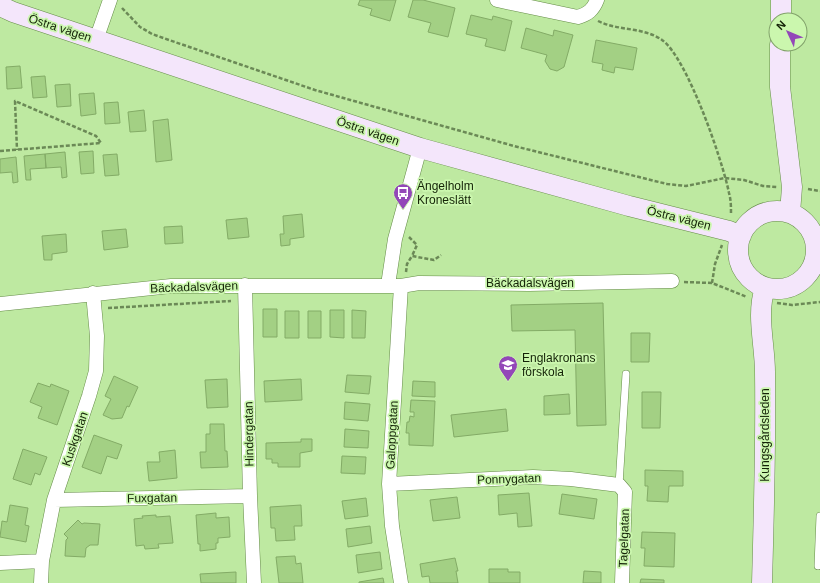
<svg xmlns="http://www.w3.org/2000/svg" width="820" height="583" font-family="Arial,sans-serif">
<style>
.building{fill:#a3d084;stroke:#83ab66}
.lines{fill:none;stroke-linecap:round;stroke-linejoin:round}
.lane-casing{stroke:#658c48;stroke-width:8}
.street-casing{stroke:#658c48;stroke-width:15}
.secondary-casing{stroke:#658c48;stroke-width:21}
.path{stroke:#6b8956;stroke-width:2.5;stroke-dasharray:4 2;stroke-linecap:butt}
.lane{stroke:#fff;stroke-width:7}
.street{stroke:#fff;stroke-width:14}
.secondary{stroke:#f4e6fb;stroke-width:20}
.labels{text-anchor:middle;stroke-width:3.5;stroke-linejoin:round;paint-order:stroke}
.street-label{font-size:12px;fill:#142307;stroke:#cbf7ae}
.poi-label{font-size:12px;fill:#142307;stroke:#cbf7ae;text-anchor:start}
</style>
<rect width="100%" height="100%" fill="#bee9a1"/>
<path class="building" d="M360,0H396L390,21L370,15L372,9L358,5Z
M413,0H423L455,8L448,37L428,32L431,23L408,17Z
M471,15L492,20L493,16L512,21L505,51L485,46L487,39L466,34Z
M526,28L553,36L554,30L573,35L564,67L557,71L550,69L545,61L547,55L521,48Z
M596,40L637,48L633,70L615,67L614,73L602,70L603,64L592,62Z
M20,66L22,88L7,89L6,67Z
M45,76L47,97L33,98L31,77Z
M70,84L71,106L57,107L55,85Z
M94,93L96,114L81,116L79,94Z
M118,102L120,123L105,124L104,103Z
M144,110L146,131L130,132L128,112Z
M168,119L172,160L156,162L153,121Z
M93,151L94,173L81,174L79,152Z
M65,152L67,177L62,178L61,167L46,168L45,154Z
M45,154L46,168L30,169L31,180H26L24,156Z
M117,154L119,175L105,176L103,155Z
M16,157L18,182L13,183L12,172L0,173V159Z
M302,214L304,237L290,239V245L281,246L280,234H284L283,216Z
M247,218L249,237L228,239L226,220Z
M182,226L183,243L165,244L164,227Z
M126,229L128,247L104,250L102,231Z
M66,234L67,252L52,254V260H44L42,236Z
M603,303L606,425L577,426L575,330L512,331L511,305Z
M263,309H277V337H263Z
M330,310H344V338L330,337Z
M352,310L366,311L365,338H352Z
M285,311H299V338H285Z
M308,311H321V338H308Z
M631,333H650L649,362H631Z
M347,375L371,376L369,394L345,392Z
M114,376L138,387L129,407L127,406L122,418L112,419L103,415L111,399L105,396Z
M227,379L228,407L207,408L205,380Z
M301,379L302,400L265,402L264,381Z
M413,381L435,382V397L412,396Z
M38,383L50,387L51,384L69,391L57,425L38,418L42,407L30,402Z
M642,392H661L660,428H642Z
M569,394L570,414L544,415V396Z
M411,400L435,401L433,446L409,445V433H406L407,422H409L410,416L414,417V412H410Z
M345,402L370,404L368,421L344,419Z
M506,409L508,431L454,437L451,415Z
M210,424H224L225,451H227L228,467L201,468L200,452H206V434H210Z
M345,429L369,431L368,448L344,447Z
M94,435L122,445L117,459L107,456L101,474L82,467Z
M301,439H312V451L300,453V467H278V463H272V459H266V443L301,442Z
M23,449L47,457L40,475L35,473L31,485L13,479Z
M175,450L177,478L149,481L147,462H160L159,452Z
M342,456L366,457L365,474L341,473Z
M645,470L683,471V486H669L668,502L647,501L648,486H645Z
M529,493L532,526L518,527L517,513L499,515L498,495Z
M562,494L597,499L594,519L559,514Z
M457,497L460,518L433,521L430,500Z
M366,498L368,516L345,519L342,501Z
M10,505L28,508L25,525L29,526L26,542L0,537L2,521L7,522Z
M301,505L302,526H294L295,540L276,541L275,528H271L270,507Z
M216,513V518L229,517L230,537L218,538V543H216V549L200,551V544H198L196,515Z
M156,515V517L170,516L173,543L158,544L159,548L145,549L144,545L136,546L134,519L143,518L142,516Z
M78,520L82,524L84,523L100,524L98,545H90L86,548L85,557L65,556L66,540L68,538L64,534Z
M370,526L372,543L348,547L346,529Z
M642,532L675,533L674,567L644,566L645,548H641Z
M380,552L382,569L358,573L356,555Z
M295,556L296,564L301,563L303,583H279L276,557Z
M455,558L458,571H456L458,583H430L429,576L422,577L420,564Z
M489,569H508V572H520V583H489Z
M584,571L601,572V583H583Z
M236,572V583H201L200,574Z
M383,578L384,583H359V582Z
M641,579L664,580V583H640Z"/>
<g class="lines">
<g class="lane-casing">
<path id="lane" d="M619,485L626,374
M818,566L820,516"/>
</g>
<g class="street-casing">
<path id="street" d="M497,0L578,17C588,14 593,10 597,0
M96,40L110,0
M245,285L250,496L254,583
M388,285L395,239L420,148
M0,304L171,286H401L419,283L529,284L672,281
M389,484L533,477L571,479L619,485L625,492L622,583
M54,500L250,496
M0,563L42,561
M41,583L42,561L54,500L89,396L96,371L97,336L93,293
M401,583L392,526L389,484L401,286"/>
</g>
<g class="secondary-casing">
<path id="secondary" d="M0,6L13,12L420,148L629,206L729,231L741,236
M781,20V0
M780,44V87L792,187L790,213
M738 250a39 39 0 1 1 78 0a39 39 0 1 1-78 0Z
M762,583C764,513 766,443 765,372C765,345 756,314 765,288"/>
</g>
<path class="path" d="M122,8L140,27L152,34L169,40L315,90L514,146L667,184L686,186L725,178L744,180L763,186L777,187
M598,21C618,31 644,27 662,40C687,57 723,162 729,193C731,200 731,207 731,214
M0,151L101,143L96,136L15,101L17,150
M808,189L820,191
M409,237L417,245L412,256
M406,272L407,264L412,256L434,260L441,255
M684,282L712,283L747,297
M712,283L715,264L722,245
M777,303L792,305L820,302
M108,308L231,301"/>
<use href="#lane" class="lane"/>
<use href="#street" class="street"/>
<use href="#secondary" class="secondary"/>
</g>
<defs>
<g id="bus-pin" transform="scale(1)"><path d="M0 17L-7.5 6A9.5 9.5 0 1 1 7.5 6Z" fill="#9347b8" stroke="#cbf7ae"/><path d="M-5-6H5V4H4V6H2V4H-2V6H-4V4H-5ZM-3.5-4V0h7V-4ZM-3.5 1.2v1.5H-2V1.2ZM2 1.2v1.5H3.5V1.2Z" fill="#fff"/></g>
<g id="school-pin" transform="scale(1)"><path d="M0 17L-7.5 6A9.5 9.5 0 1 1 7.5 6Z" fill="#9347b8" stroke="#cbf7ae"/><path d="M0-5L7-2L0 1L-7-2ZM-4 1L0 2.5L4 1V4Q0 6-4 4Z" fill="#fff"/></g>
</defs>
<g fill-rule="evenodd">
<use href="#bus-pin" x="403" y="193"/>
<use href="#school-pin" x="508" y="365"/>
</g>
<g class="labels">
<g class="street-label">
<text transform="translate(60 28) rotate(18)" y="4">Östra vägen</text>
<text transform="translate(368 131) rotate(19)" y="4">Östra vägen</text>
<text transform="translate(679 218) rotate(14)" y="4">Östra vägen</text>
<text x="530" y="287">Bäckadalsvägen</text>
<text transform="translate(194 287) rotate(-2)" y="4">Bäckadalsvägen</text>
<text transform="translate(249 434) rotate(-91)" y="4">Hindergatan</text>
<text transform="translate(392 435) rotate(-87)" y="4">Galoppgatan</text>
<text transform="translate(765 435) rotate(-90)" y="4">Kungsgårdsleden</text>
<text transform="translate(75 439) rotate(-71)" y="4">Kuskgatan</text>
<text transform="translate(509 479) rotate(-2)" y="4">Ponnygatan</text>
<text transform="translate(152 498) rotate(-1)" y="4">Fuxgatan</text>
<text transform="translate(624 538) rotate(-88)" y="4">Tagelgatan</text>
</g>
<g class="poi-label">
<text x="417" y="190">Ängelholm<tspan x="417" dy="14">Kroneslätt</tspan></text>
<text x="522" y="362">Englakronans<tspan x="522" dy="14">förskola</tspan></text>
</g>
</g>
<g transform="translate(788 32) rotate(314)"><circle r="19" fill="#cbf7ae" stroke="#82a26b"/>
<path d="M0-3L7 15L0 10L-7 15Z" fill="#9347b8"/>
<text y="-6" font-size="11" font-weight="bold" text-anchor="middle" fill="#142307">N</text>
</g>
</svg>
